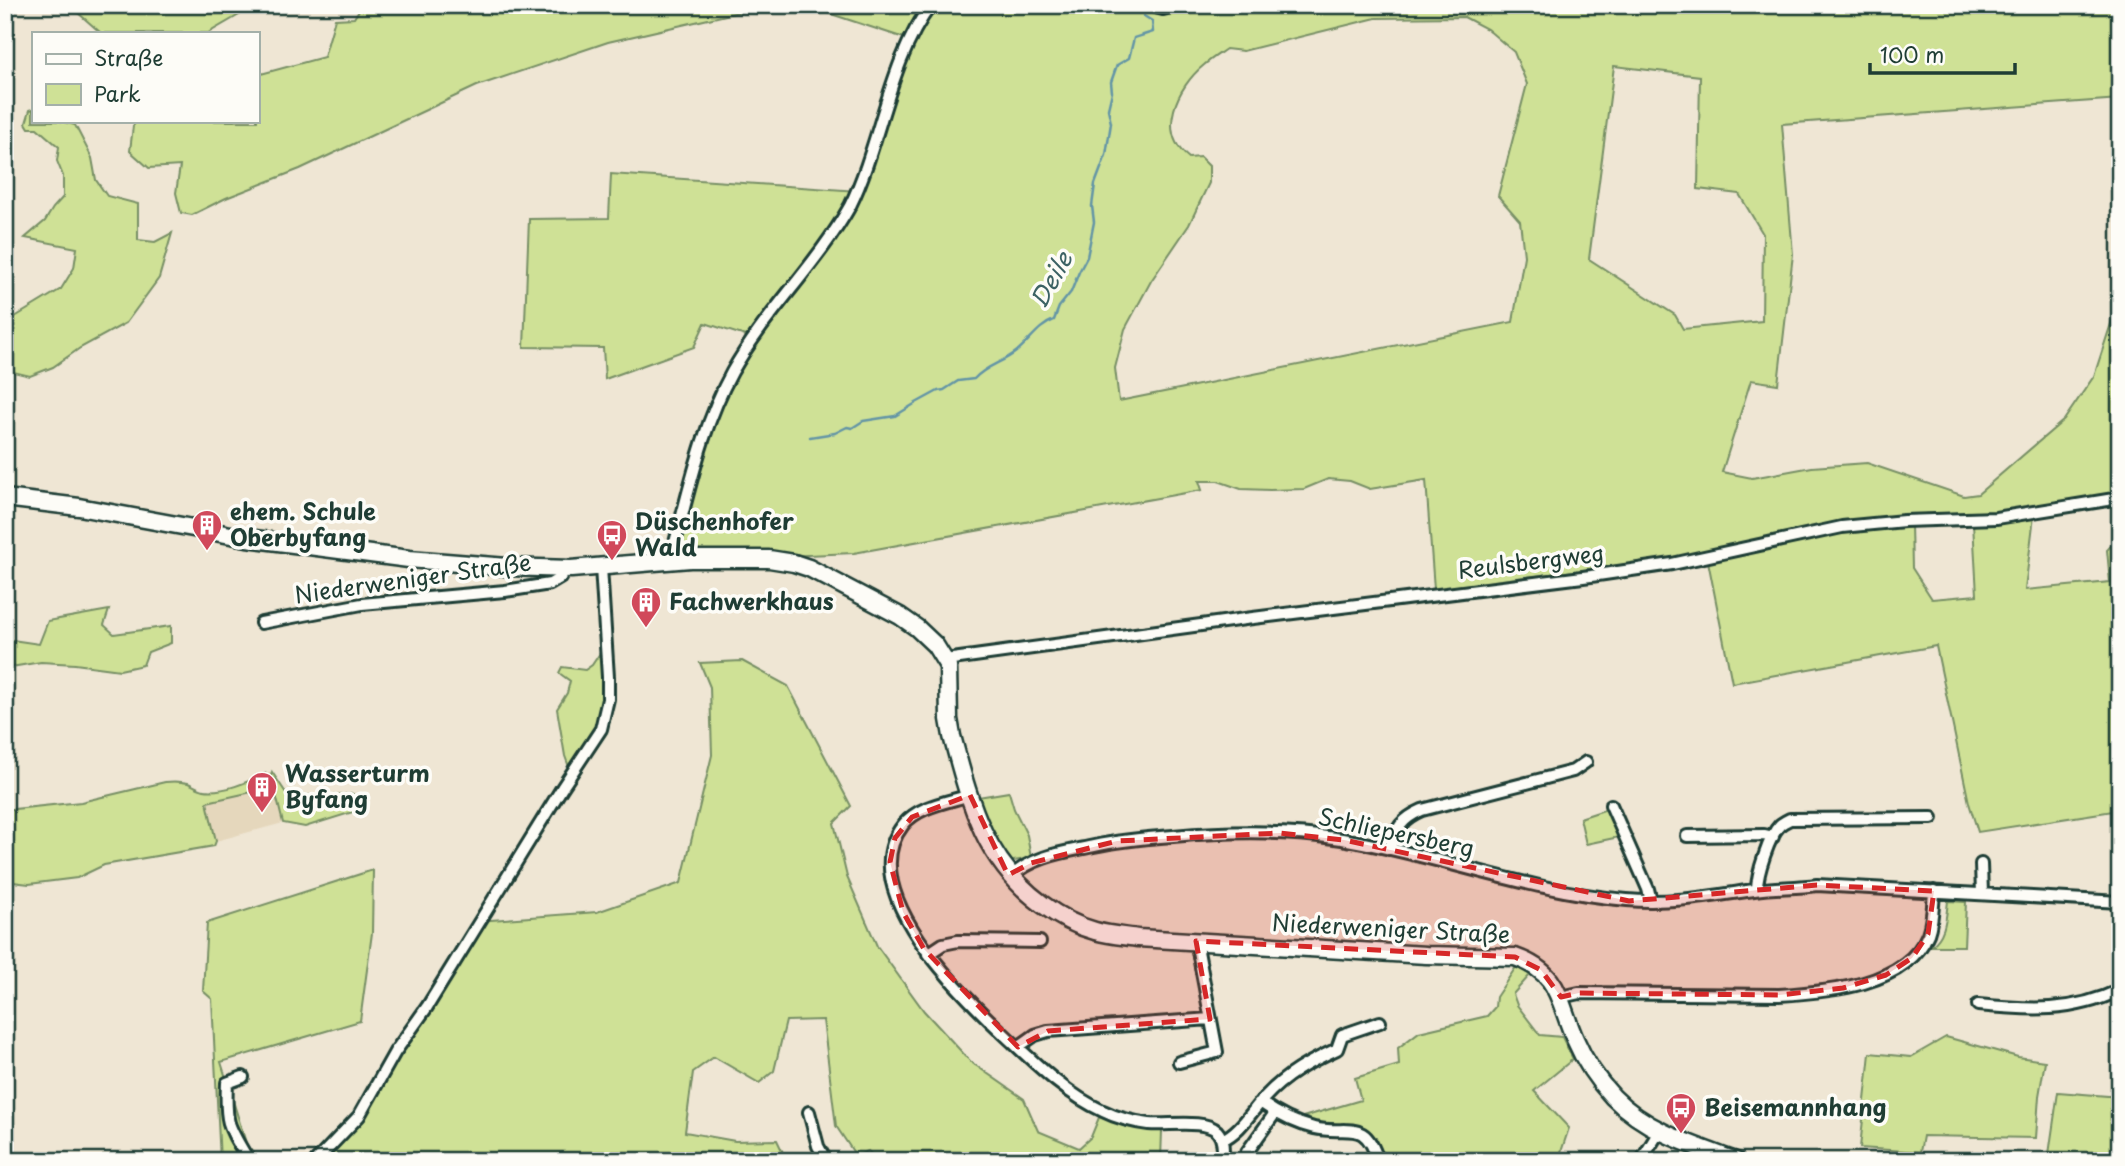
<svg xmlns="http://www.w3.org/2000/svg" width="2125" height="1166" font-family="'Playpen Sans',sans-serif">
<style>
.built{fill:#e5d7bc}
.green{fill:#cfe196;stroke:#778f65;stroke-width:2;fill-rule:evenodd}
.lines{fill:none;stroke-linecap:round;stroke-linejoin:round}
.stream{stroke:#6395a6;stroke-width:2.5}
.street-casing{stroke:#1f3d34;stroke-width:16}
.secondary-casing{stroke:#1f3d34;stroke-width:21}
.street{stroke:#fdfcf7;stroke-width:10}
.secondary{stroke:#fdfcf7;stroke-width:16}
.marked{fill:#d62828;fill-opacity:0.2;stroke:#d62828;stroke-width:5;stroke-dasharray:14 9;stroke-linejoin:round}
.labels{text-anchor:middle;stroke-width:7;stroke-linejoin:round;paint-order:stroke}
.poi-label{font-size:23px;font-weight:bold;fill:#1f3d34;stroke:#fdfcf7;text-anchor:start}
.street-label{font-size:23px;fill:#1f3d34;stroke:#fdfcf7}
.water-label{font-size:24px;font-style:italic;fill:#3c6264;stroke:#fdfcf7}
</style>
<rect width="100%" height="100%" fill="#efe6d4"/>
<filter id="ink" filterUnits="userSpaceOnUse"><feTurbulence type="fractalNoise" baseFrequency=".0143" numOctaves="2"/><feDisplacementMap in="SourceGraphic" scale="14" xChannelSelector="R" yChannelSelector="G"/><feConvolveMatrix kernelMatrix="1 2 1 2 8 2 1 2 1" color-interpolation-filters="sRGB"/></filter>
<g filter="url(#ink)">
<path class="built" d="M272,772L270,780L274,787L283,823L216,841L207,802L252,792L251,787L264,780L265,774Z"/>
<path class="green" d="M69,5H278L253,7L208,33H101Z
M372,5H2120V99L1782,124L1793,254L1778,384L1751,380L1722,472L1752,478L1812,467L1867,463L1964,496L1978,494L2064,420L2094,376L2120,296V493L2055,502L2003,515L1871,520L1690,556L1434,589L1426,480L1370,489L1350,481L1328,479L1304,489L1270,490L1241,489L1218,481H1199L1202,490L854,553L784,556L686,554L678,548L709,426L755,339L705,323L694,347L605,379L603,348L524,347L529,219L609,218L611,174L858,191L910,40L819,10L752,9L608,42L477,86L300,169L226,198L192,215L181,213L176,193L180,166L149,168L130,151L133,126L137,121H257V75L324,57L335,19L354,18L361,7ZM1464,17L1487,29L1514,52L1527,84L1498,196L1520,221L1524,256L1513,322L1119,401L1115,368L1125,329L1151,281L1189,225L1209,183V166L1200,157L1189,158C1156,132 1177,87 1204,65C1211,59 1219,54 1226,49L1243,51L1376,18ZM1614,66L1700,76L1698,189L1739,194L1763,234L1762,321L1683,329L1675,315L1589,259Z
M33,109V121H60L75,125L92,158L96,180L107,196L138,204V240L155,242L172,233L159,278L126,323L80,348L53,367L30,376L5,370V323L61,289L74,268L77,248L25,238L45,221L53,208L63,197V176L57,161L59,147L37,128H29L26,123L30,110Z
M2034,516L2025,590L2110,582L2107,550L2120,536V810L1978,832L1969,803L1936,646L1732,683L1708,561L1838,532L1911,524L1912,568L1932,599L1977,595L1973,523Z
M109,610L104,625L114,634L171,626V643L148,652L143,665L120,670L75,664L41,662L5,668V639L39,644L48,621Z
M606,651L603,722L574,768L569,767L565,756L557,709L567,693L570,681L559,673L562,667L585,670L592,665L600,653Z
M742,661L788,686L851,806L834,823L847,877L877,946L924,1011L971,1062L1024,1099L1038,1131L1079,1148L1091,1137L1100,1115L1130,1125L1162,1130L1161,1160L879,1161L868,1151L856,1156L836,1126L823,1020L786,1021L774,1071L759,1083L714,1057L693,1072L685,1132L735,1141L777,1140L787,1161H314L341,1135L477,921L597,912L681,883L712,755L710,687L700,663Z
M272,772L288,796L353,794L358,805L353,812L305,827L283,823L274,787L270,780Z
M265,774C264,783 259,785 251,787L252,792L207,802L216,841L214,846L104,865L77,878L29,884L5,881V810L81,802L165,782C173,781 180,781 188,783C193,785 198,789 204,790C223,793 248,782 265,774Z
M1009,792L1014,809L1027,835L1031,858L1008,862L1001,855L978,797Z
M1607,809L1619,837L1586,844L1580,818Z
M373,870L372,933L360,1021L221,1062L247,1146L260,1161H220L212,999L203,991L207,923Z
M1948,901L1966,902L1964,946H1931C1946,936 1946,917 1948,901Z
M1516,967L1530,975L1513,994L1517,1005L1540,1035L1562,1037L1573,1059L1534,1091L1569,1128L1558,1161H1382L1372,1137L1296,1119L1361,1100L1355,1078L1399,1065L1398,1048L1419,1032L1487,1016L1495,1007L1496,997Z
M1946,1037L2018,1057L2045,1061L2039,1096L2036,1138L1923,1136L1920,1152L1860,1148L1870,1053L1911,1057Z
M2058,1092L2120,1097V1161H2048Z"/>
<g class="lines">
<path class="stream" d="M1800,5L1802,9
M810,437L835,433L847,427L852,428L863,421L895,416L916,403L938,391L944,390L958,381L974,379C987,365 1002,363 1016,352C1030,341 1038,326 1054,320L1059,307L1071,292L1079,272L1087,257L1094,222L1092,206L1095,184L1106,155L1111,123L1108,109L1112,92L1111,82L1117,65L1129,58L1134,38L1153,32L1152,21L1144,16"/>
<g class="street-casing">
<path id="street" d="M1148,5L1163,9L1179,5
M670,561C688,497 700,430 732,372C765,313 817,265 850,206C881,143 889,60 931,5
M261,623L362,604L505,591L550,584L560,578L565,569
M945,660L1245,619L1591,576L1672,564L1842,527L1904,521L1996,518L2120,498
M970,795C948,802 918,806 903,825C852,890 963,996 1007,1037C1036,1064 1066,1094 1103,1111C1117,1118 1134,1122 1149,1124C1166,1126 1205,1119 1217,1131C1224,1139 1223,1150 1223,1161
M1611,805L1648,889L1651,901
M1687,836L1764,835L1773,837
M1389,849C1397,828 1401,819 1422,810L1573,771L1586,762
M1981,864L1982,894
M1011,877C1032,856 1066,852 1094,846C1120,840 1146,838 1173,836C1229,831 1286,830 1342,839C1438,855 1530,892 1627,900C1670,904 1712,896 1754,890C1775,887 1796,888 1817,885L2120,902
M1757,889C1757,874 1769,836 1780,825C1781,824 1788,820 1790,819L1932,818
M928,954L943,944L958,941L1040,942
M1561,997L1579,993L1779,995C1828,992 1907,986 1928,934C1933,920 1933,905 1934,891
M1978,1005C2029,1010 2072,1013 2120,990
M1018,1047L1035,1035L1048,1031L1210,1019
M1179,1062L1217,1052L1198,951V941
M243,1077L227,1083C225,1124 228,1126 249,1161
M1260,1102C1277,1114 1294,1123 1314,1128C1347,1136 1365,1116 1378,1161
M809,1112L818,1146L826,1161
M1222,1140C1240,1132 1251,1112 1264,1098C1285,1075 1309,1062 1337,1049L1342,1035L1380,1022
M316,1161L359,1116L395,1052L427,1007L562,788L601,729L608,699V677L601,567
M1249,1161L1247,1152L1275,1113
M1641,1161L1660,1130"/>
</g>
<g class="secondary-casing">
<path id="secondary" d="M5,498L79,507L247,538L409,559L507,567L571,569L690,559H769L794,563L809,568L900,616L917,628L935,645L948,666L949,719L952,736C970,803 984,861 1042,904C1058,916 1076,926 1095,931C1109,935 1124,936 1138,938L1426,955L1515,957C1561,973 1558,1001 1575,1039C1584,1060 1597,1080 1613,1097C1646,1131 1692,1145 1736,1161"/>
</g>
<use href="#street" class="street"/>
<use href="#secondary" class="secondary"/>
</g>
</g>
<path class="marked" d="M970,795L1008,875L1031,863L1117,841L1280,833L1344,840L1629,901L1817,885L1934,891L1928,934L1912,958L1886,975L1843,988L1779,995L1579,993L1561,997L1541,970L1515,957L1196,941L1210,1019L1048,1031L1018,1047L924,949L903,912L890,862L895,838L912,817Z"/>
<defs>
<g id="building-pin" transform="scale(1.575)"><path d="M0 17L-7.5 6A9.5 9.5 0 1 1 7.5 6Z" fill="#d1495b" stroke="#fdfcf7"/><path d="M-4-6H4V6H1V3H-1V6H-4ZM-2.5-4.3h1.7v1.8h-1.7ZM.8-4.3h1.7v1.8H.8ZM-2.5-1h1.7V.8h-1.7ZM.8-1h1.7V.8H.8Z" fill="#fff"/></g>
<g id="bus-pin" transform="scale(1.575)"><path d="M0 17L-7.5 6A9.5 9.5 0 1 1 7.5 6Z" fill="#d1495b" stroke="#fdfcf7"/><path d="M-5-6H5V4H4V6H2V4H-2V6H-4V4H-5ZM-3.5-4V0h7V-4ZM-3.5 1.2v1.5H-2V1.2ZM2 1.2v1.5H3.5V1.2Z" fill="#fff"/></g>
</defs>
<g fill-rule="evenodd">
<use href="#building-pin" x="207" y="525"/>
<use href="#bus-pin" x="612" y="535"/>
<use href="#building-pin" x="646" y="602"/>
<use href="#building-pin" x="262" y="787"/>
<use href="#bus-pin" x="1681" y="1108"/>
</g>
<g class="labels">
<g class="poi-label">
<text x="230" y="520">ehem. Schule<tspan x="230" dy="26">Oberbyfang</tspan></text>
<text x="635" y="530">Düschenhofer<tspan x="635" dy="26">Wald</tspan></text>
<text x="669" y="610">Fachwerkhaus</text>
<text x="285" y="782">Wasserturm<tspan x="285" dy="26">Byfang</tspan></text>
<text x="1704" y="1116">Beisemannhang</text>
</g>
<g class="street-label">
<text transform="translate(1531 562) rotate(-7)" y="8">Reulsbergweg</text>
<text transform="translate(413 579) rotate(-8)" y="8">Niederweniger Straße</text>
<text transform="translate(1396 833) rotate(12)" y="8">Schliepersberg</text>
<text transform="translate(1391 929) rotate(3)" y="8">Niederweniger Straße</text>
</g>
<g class="water-label">
<text transform="translate(1052 280) rotate(-61)" y="8">Deile</text>
</g>
</g>
<rect width="2125" height="1166" fill="none" stroke="#fdfcf7" stroke-width="28"/>
<rect x="14" y="14" width="2097" height="1138" fill="none" stroke="#1f3d34" stroke-width="2.5" filter="url(#ink)"/>
<rect x="32" y="32" width="228" height="91" fill="#fdfcf7" stroke="#a4b0a9" stroke-width="2"/>
<rect x="46" y="54" width="35" height="10" fill="#fdfcf7" stroke="#a4b0a9" stroke-width="2"/>
<text x="94" y="66" font-size="21" fill="#1f3d34">Straße</text>
<rect x="46" y="84" width="35" height="21" fill="#cfe196" stroke="#a4b0a9" stroke-width="2"/>
<text x="94" y="102" font-size="21" fill="#1f3d34">Park</text>
<path d="M1870 63v10h145v-10" fill="none" stroke="#1f3d34" stroke-width="3.5"/>
<text x="1880" y="63" font-size="21" fill="#1f3d34" stroke="#fdfcf7" stroke-width="5" paint-order="stroke">100 m</text>
</svg>
